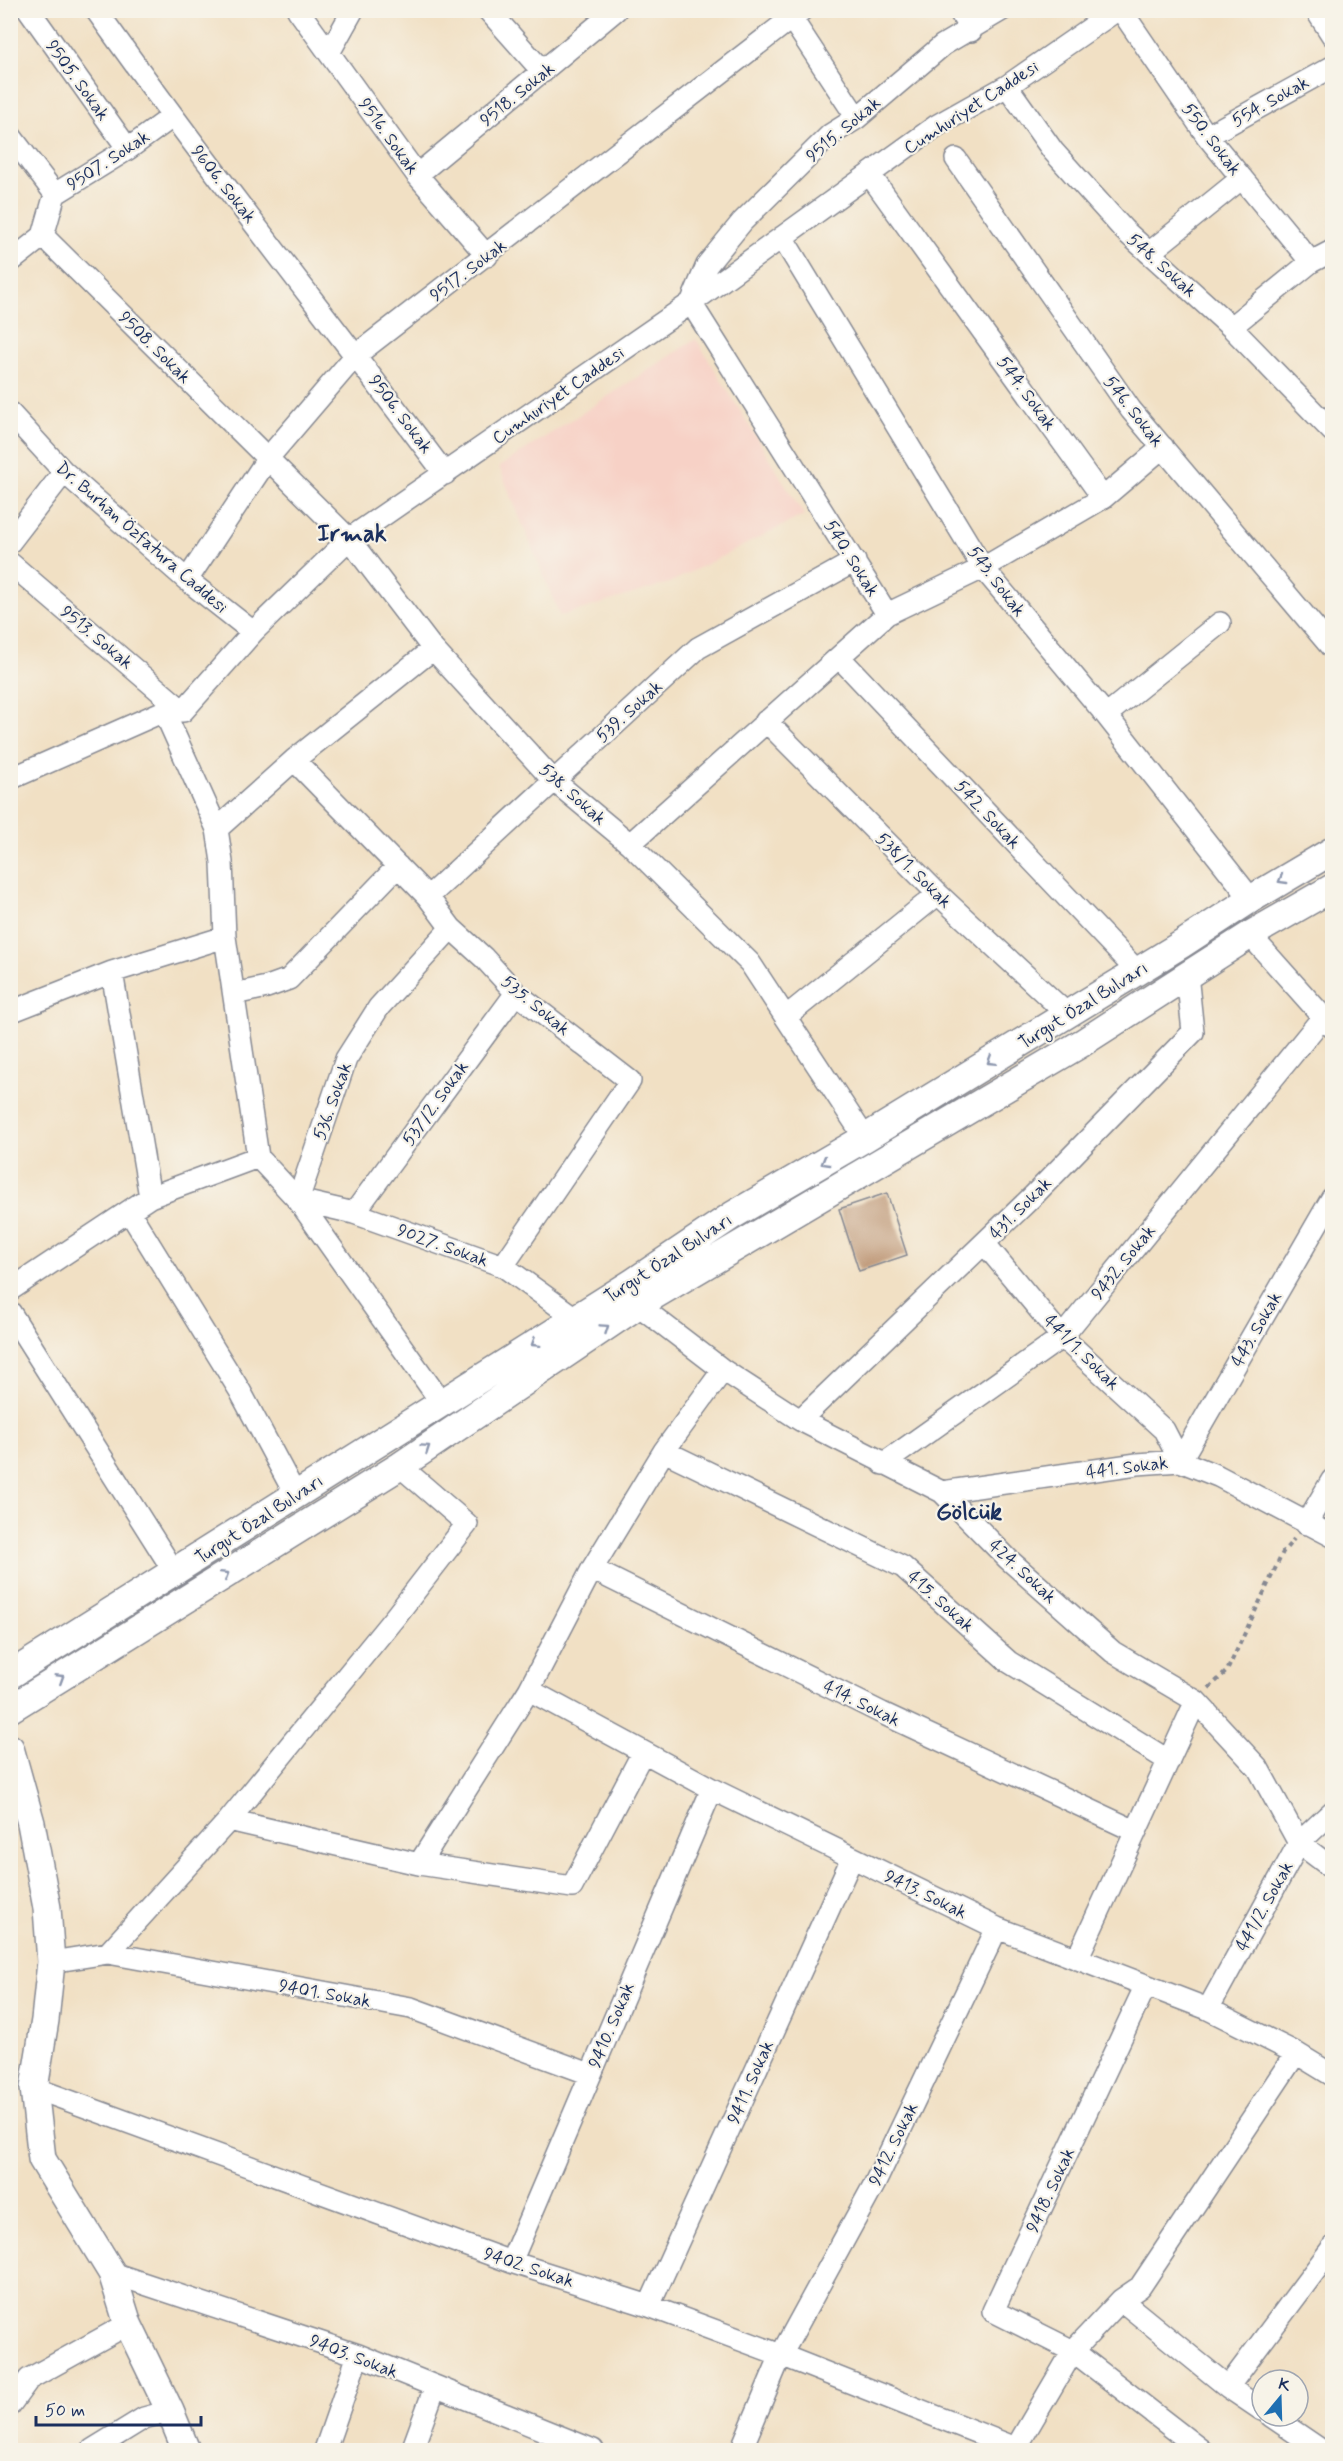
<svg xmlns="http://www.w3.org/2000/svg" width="1343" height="2461" font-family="Mynerve,sans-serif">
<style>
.built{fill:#f7d1c6}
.building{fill:#c29e7f}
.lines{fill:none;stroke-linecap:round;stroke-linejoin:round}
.minor-casing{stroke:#868891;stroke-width:24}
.tertiary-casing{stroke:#868891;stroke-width:30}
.path{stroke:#868891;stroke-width:4;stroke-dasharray:4.5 4.5;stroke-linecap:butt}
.minor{stroke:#fff;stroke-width:21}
.tertiary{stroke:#fff;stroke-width:27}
.oneway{stroke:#8d97ae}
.labels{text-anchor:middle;stroke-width:4.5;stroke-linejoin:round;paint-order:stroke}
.street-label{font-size:18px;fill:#1b2f5e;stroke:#f7f3e8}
.district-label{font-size:24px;font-weight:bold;fill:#1b2f5e;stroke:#f7f3e8}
</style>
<rect width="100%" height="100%" fill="#f7f3e8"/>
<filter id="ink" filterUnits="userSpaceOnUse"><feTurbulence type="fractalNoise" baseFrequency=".0167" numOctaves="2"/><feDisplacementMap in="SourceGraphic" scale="12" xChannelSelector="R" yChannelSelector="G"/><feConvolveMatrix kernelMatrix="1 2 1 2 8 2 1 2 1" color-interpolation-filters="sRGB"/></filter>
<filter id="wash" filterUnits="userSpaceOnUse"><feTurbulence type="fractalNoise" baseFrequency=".008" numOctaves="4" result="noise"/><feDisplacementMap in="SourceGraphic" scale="24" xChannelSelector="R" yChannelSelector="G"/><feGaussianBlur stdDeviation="1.35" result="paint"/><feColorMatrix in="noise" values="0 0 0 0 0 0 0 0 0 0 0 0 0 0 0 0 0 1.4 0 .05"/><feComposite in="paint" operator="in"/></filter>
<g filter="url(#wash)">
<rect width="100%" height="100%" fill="#f1e0c4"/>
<path class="built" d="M696,339L804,515L669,583L560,616L499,467Z"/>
<g id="blocks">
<path class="building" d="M887,1193L907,1255L859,1271L839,1209Z"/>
</g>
</g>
<g filter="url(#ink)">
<use href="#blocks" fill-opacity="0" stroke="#868891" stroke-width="1.5"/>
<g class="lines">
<g class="minor-casing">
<path id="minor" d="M29,10L128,149
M96,10C208,168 329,319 445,474
M298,10L417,175L487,256
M488,10L543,72
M786,10L857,118
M959,10L971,31
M1121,10L1207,136L1311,262
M1316,10L1332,35
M329,53L353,10
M1007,86L1053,151L1124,230L1231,327L1332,431
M10,135L55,194
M1207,136L1332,67
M956,159L1131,410L1332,648
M417,175L616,10
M43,236L349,539L433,649L553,780L630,844L750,963L865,1138
M782,237L983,568L1106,715L1251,899
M1149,253L1242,178
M10,262L43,236L55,194L128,149L172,117
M1231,327L1311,262L1332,251
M10,413L64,472L187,580L253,632
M1103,498L1163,447
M10,542L64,472
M10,563L183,711
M187,580L268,458L356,355L802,10
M887,614L691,303L707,265L742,222L830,135L857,118L943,45L1002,10
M839,657L1137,971
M164,711L217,829L222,862L225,937L258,1157
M1106,715L1220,623
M766,721L938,894L1067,1014
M294,760L428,897L451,928L484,958L516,993L630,1081L503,1266
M10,779L164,711H183L253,632L349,539L691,303L936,126L1007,86L1117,10
M217,829L294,760L433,649
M630,844L887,614L983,568L1103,498L870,175
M428,897L698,648L855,561
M451,928L379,1007L346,1059L298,1200L354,1213L503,1266L575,1318
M1250,935L1332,1027
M112,972L150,1197
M234,994L267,987L289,979L398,866
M10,1012L112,972L225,937
M787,1016L938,894
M129,1211L240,1391L296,1496
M354,1213L516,993
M984,1243L1062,1337L1164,1430L1180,1461
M10,1290L150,1197L258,1157L298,1200L441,1402
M638,1305L723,1370L800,1420L942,1492L1008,1559L1113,1652L1196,1701L1258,1768L1299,1843L1332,1868
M10,1312L175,1573
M800,1420L1033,1196L1193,1032L1187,974
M664,1451L903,1567L1009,1662L1169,1761
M1180,1461L1332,1198
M883,1464L1062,1337L1323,1017
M942,1492L1137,1464L1180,1461L1218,1476L1332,1536
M1306,1524L1332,1480
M592,1569L882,1713L1135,1831
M529,1690L712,1789L997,1928L1208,2009L1296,2053L1332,2075
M229,1820L419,1864L529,1690L592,1569L664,1451L723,1370
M419,1864L572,1887L643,1752
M108,1953L229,1820L395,1617L467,1524L400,1466
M1077,1959L1196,1701
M51,1962L108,1953L411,2008L590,2074
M1145,1987L993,2311L1073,2351L1201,2450
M1208,2009L1299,1843L1332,1812
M34,2088L511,2262L649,2306L781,2355L1021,2450
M511,2262L712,1789
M112,2273L358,2355L593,2450
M1121,2300L1228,2387L1262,2410
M649,2306L852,1858
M1228,2387L1332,2248
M10,2405L29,2379L128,2324
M1271,2416L1321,2450
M1016,2448L1073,2351L1121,2300L1140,2287L1296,2053
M92,2450L144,2418L170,2411
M325,2450L358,2355
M412,2450L435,2387
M741,2450L781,2355L875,2183L997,1928"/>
</g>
<g class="tertiary-casing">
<path id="tertiary" d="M10,1675L632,1283L733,1215L865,1138L1182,944L1251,899L1332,851
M10,1709L400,1466L638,1305L1082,1043L1250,935L1332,888
M10,1748L31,1823L47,1908L51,1962L45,2020L34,2088L42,2159L112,2273L128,2324L170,2411L186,2450"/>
</g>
<path class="path" d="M1209,1688L1227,1671L1283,1552L1294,1539"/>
<use href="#minor" class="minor"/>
<use href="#tertiary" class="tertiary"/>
</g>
<defs><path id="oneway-chevron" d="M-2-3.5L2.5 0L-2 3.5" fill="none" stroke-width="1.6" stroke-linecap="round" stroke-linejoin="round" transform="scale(1.5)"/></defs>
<g class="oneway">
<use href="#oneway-chevron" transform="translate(1282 880) rotate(150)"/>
<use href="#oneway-chevron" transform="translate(991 1061) rotate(148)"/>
<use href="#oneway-chevron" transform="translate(825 1162) rotate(150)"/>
<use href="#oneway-chevron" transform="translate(605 1328) rotate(-34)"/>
<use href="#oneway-chevron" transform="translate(535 1343) rotate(148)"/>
<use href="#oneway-chevron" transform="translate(426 1448) rotate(-34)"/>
<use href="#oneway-chevron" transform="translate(225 1575) rotate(-32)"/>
<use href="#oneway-chevron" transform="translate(60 1678) rotate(-32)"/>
</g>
</g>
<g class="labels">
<g class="street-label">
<text transform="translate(78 80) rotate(54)" y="6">9505. Sokak</text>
<text transform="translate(517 94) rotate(-39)" y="6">9518. Sokak</text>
<text transform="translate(1270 101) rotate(-29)" y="6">554. Sokak</text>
<text transform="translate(971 107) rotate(-33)" y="6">Cumhuriyet Caddesi</text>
<text transform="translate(843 129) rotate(-40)" y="6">9515. Sokak</text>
<text transform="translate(389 136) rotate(54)" y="6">9516. Sokak</text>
<text transform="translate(1212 139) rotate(53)" y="6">550. Sokak</text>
<text transform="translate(108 160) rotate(-33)" y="6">9507. Sokak</text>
<text transform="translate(224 184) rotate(52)" y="6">9606. Sokak</text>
<text transform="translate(1162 265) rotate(42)" y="6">548. Sokak</text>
<text transform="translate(468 270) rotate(-37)" y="6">9517. Sokak</text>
<text transform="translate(155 347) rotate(45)" y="6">9508. Sokak</text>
<text transform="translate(1027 393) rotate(54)" y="6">544. Sokak</text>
<text transform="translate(558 395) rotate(-35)" y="6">Cumhuriyet Caddesi</text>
<text transform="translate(1134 411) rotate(52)" y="6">546. Sokak</text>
<text transform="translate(401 414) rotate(53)" y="6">9506. Sokak</text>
<text transform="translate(142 537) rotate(41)" y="6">Dr. Burhan Özfatura Caddesi</text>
<text transform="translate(852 558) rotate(58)" y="6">540. Sokak</text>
<text transform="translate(997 581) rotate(53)" y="6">543. Sokak</text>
<text transform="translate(97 637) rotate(40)" y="6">9513. Sokak</text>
<text transform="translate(629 711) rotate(-42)" y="6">539. Sokak</text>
<text transform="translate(573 794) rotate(42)" y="6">538. Sokak</text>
<text transform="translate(988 814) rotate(47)" y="6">542. Sokak</text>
<text transform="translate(914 870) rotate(45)" y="6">538/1. Sokak</text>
<text transform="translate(536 1005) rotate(40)" y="6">535. Sokak</text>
<text transform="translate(1083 1005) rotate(-32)" y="6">Turgut Özal Bulvarı</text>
<text transform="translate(332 1101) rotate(-70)" y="6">536. Sokak</text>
<text transform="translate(435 1103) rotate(-54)" y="6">537/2. Sokak</text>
<text transform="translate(1020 1208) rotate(-45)" y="6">431. Sokak</text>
<text transform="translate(443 1245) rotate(20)" y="6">9027. Sokak</text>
<text transform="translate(668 1258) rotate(-33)" y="6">Turgut Özal Bulvarı</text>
<text transform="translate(1123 1262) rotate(-51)" y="6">9432. Sokak</text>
<text transform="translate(1256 1329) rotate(-60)" y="6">443. Sokak</text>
<text transform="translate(1082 1352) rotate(45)" y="6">441/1. Sokak</text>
<text transform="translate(1127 1467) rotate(-7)" y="6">441. Sokak</text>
<text transform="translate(259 1519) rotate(-33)" y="6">Turgut Özal Bulvarı</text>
<text transform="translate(1023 1571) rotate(43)" y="6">424. Sokak</text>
<text transform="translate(941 1601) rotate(42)" y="6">415. Sokak</text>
<text transform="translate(862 1703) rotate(26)" y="6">414. Sokak</text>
<text transform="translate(926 1894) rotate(26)" y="6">9413. Sokak</text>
<text transform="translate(1264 1906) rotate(-61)" y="6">441/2. Sokak</text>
<text transform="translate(325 1993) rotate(10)" y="6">9401. Sokak</text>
<text transform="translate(611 2025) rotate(-67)" y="6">9410. Sokak</text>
<text transform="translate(750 2082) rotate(-66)" y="6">9411. Sokak</text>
<text transform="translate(893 2144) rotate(-64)" y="6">9412. Sokak</text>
<text transform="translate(1050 2190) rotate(-65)" y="6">9418. Sokak</text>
<text transform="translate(529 2267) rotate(18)" y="6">9402. Sokak</text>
<text transform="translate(354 2356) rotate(21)" y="6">9403. Sokak</text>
</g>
<g class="district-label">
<text x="352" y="541">Irmak</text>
<text x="969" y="1519">Gölcük</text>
</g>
</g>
<rect width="1343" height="2461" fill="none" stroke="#f7f3e8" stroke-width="36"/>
<g transform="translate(1280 2398) rotate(19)"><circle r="28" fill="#f7f3e8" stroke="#9fa5b1" stroke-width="1.5"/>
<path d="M0-4.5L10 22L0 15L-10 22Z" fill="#1f6fb2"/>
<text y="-9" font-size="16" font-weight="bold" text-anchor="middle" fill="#1b2f5e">K</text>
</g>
<path d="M36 2416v9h165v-9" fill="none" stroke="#1b2f5e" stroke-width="3"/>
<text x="45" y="2416" font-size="18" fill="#1b2f5e" stroke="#f7f3e8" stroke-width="4.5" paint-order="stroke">50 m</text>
</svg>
